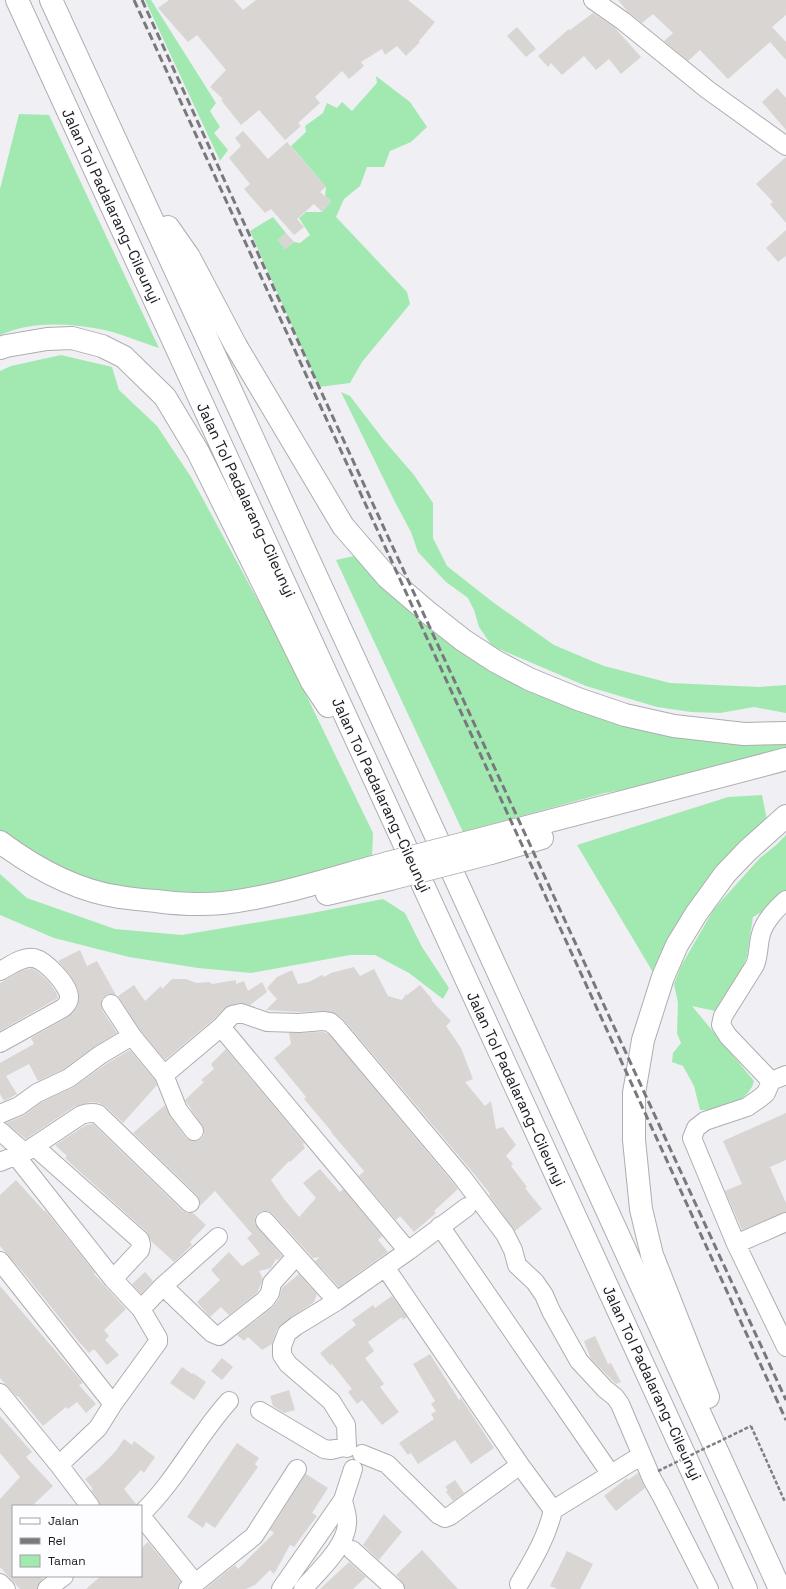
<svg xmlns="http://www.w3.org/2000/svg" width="786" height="1589" font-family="'Space Grotesk',sans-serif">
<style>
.green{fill:#a2e9b1}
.building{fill:#d9d5d2}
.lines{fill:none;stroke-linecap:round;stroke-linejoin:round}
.minor-casing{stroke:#aeaeb2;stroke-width:20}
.highway-casing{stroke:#aeaeb2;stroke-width:24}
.path{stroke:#808083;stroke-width:2.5;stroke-dasharray:4 2;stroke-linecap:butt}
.minor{stroke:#fff;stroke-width:18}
.highway{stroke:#fff;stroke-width:22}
.rail{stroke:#79797d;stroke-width:3;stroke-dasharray:8 4;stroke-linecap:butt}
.highway-bridge-casing{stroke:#aeaeb2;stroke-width:24;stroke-linecap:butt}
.path-bridge{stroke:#808083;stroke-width:2.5;stroke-dasharray:4 2;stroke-linecap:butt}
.highway-bridge{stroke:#fff;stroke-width:22}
.labels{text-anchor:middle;stroke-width:3.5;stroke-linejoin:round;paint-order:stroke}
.street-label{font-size:15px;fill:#1a1a1c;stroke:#fdfdff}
</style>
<rect width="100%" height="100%" fill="#efeff4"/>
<path class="green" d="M145,0H151L216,103L210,111L220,127L214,133L228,150L220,161Z
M376,76L410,102L427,127L411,142L390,151L384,167H367L360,186L344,199L336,217L407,292L410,304L362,362L350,383L319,387L250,231L273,217L286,233L278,240L285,249L294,242L300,243L310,235L299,218L306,212H322L331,201L325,196L326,187L291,146L306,132L305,126L323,113L327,103L337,108L342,102L352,111L377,83Z
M19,114L49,115L159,348C140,342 120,333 100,329C67,323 31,321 0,335V189Z
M61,355L112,367L119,390L157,426L191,477L281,643L373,833L372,857L232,896L132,894L82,878L26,850L0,830V371L11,366Z
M341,392L350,396L383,439L414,475L433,503V538L447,566L494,603L554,645L604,666L670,683L759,687L786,685V713L754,707L720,713L691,712L657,707L586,686L492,646L479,627L474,610L468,598L446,582L418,552L411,532L395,502Z
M354,556L565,703L786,741V749L650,785L605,793L463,832L336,560Z
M762,795L768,825L654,974L577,845L728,797Z
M786,835V891L775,904L753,917L747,956L733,994L715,1011L692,1006L754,1081C751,1096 731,1107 716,1110C711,1110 705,1110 700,1110L694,1086L683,1066L672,1062L673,1053L681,1043L677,1033L678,1003L674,984L681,966L714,909L760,858L776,845Z
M0,874L27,898L115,929L182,935L307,914L383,899L405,913L422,947L449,988L443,999L409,973L375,955H350L251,973L198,968L129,957L54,938L0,915Z"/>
<path class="building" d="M169,0H234L243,10L256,0H408L435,22L419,41L420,42L406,56L397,46L385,55L382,49L361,62L364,66L349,79L342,71L315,97L320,103L298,123L301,126L285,140L259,110L241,125L221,100L223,99L210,87L226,70L197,35L188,42L158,8Z
M618,0H786V15L772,27L786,42V60L770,42L728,79L700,50L688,61L664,41L673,33L653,14L642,23L628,12Z
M593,13L615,28L641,57L621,74L609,59L596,70L584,56L562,75L551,63L548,67L538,56L569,29L570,30Z
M517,27L536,49L526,57L507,36Z
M777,88L786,98V130L762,102Z
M243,131L268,159L287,142L326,187L320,192L331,201L322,212L314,204L297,219L304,227L294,235L271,209L265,213L244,189L250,184L229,158L241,146L235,138Z
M786,157V223L770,204L773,202L756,184Z
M786,230V256L778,262L766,248Z
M286,233L294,242L285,249L278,240Z
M80,950L87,966L97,961L116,995L111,994L106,995L102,999L101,1004L102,1010L117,1033L94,1047L64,1069L38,1081L29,1064L6,1076L17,1094L4,1101L0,1094V1063L34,1044L31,1038L68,1017L77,1007L79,999L78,989L70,975L58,961Z
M354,967L360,976L374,969L388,996L402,1000L406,994L407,995L420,985L432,999L431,1000L451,1021L446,1026L461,1048L473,1079L465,1082L485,1106L491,1101L496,1129L503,1127L516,1145L506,1156L513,1164L511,1166L527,1187L525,1188L542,1209L515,1231L489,1195L490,1194L475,1175L343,1019L336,1014L324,1011L299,1012L266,1010L277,999L267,988L277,977L292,970L298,984L309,982L322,975L324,977L331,973Z
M32,968L38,972L49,982L56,992L58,998L0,1031V983L21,971Z
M172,979H186L196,983L209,982L212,984L236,980V984L244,981L248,991L262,982L267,992L250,1005L239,1003L225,1008L214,1019L165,1060L140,1030L118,996L134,985L145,1001L161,986L162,989Z
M323,1032L329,1034L458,1189L434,1211L436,1213L414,1232L400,1216L396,1220L359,1176L364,1171L331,1132H332L304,1099L306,1097L274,1058L291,1044L289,1033Z
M226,1049L304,1143L303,1145L305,1148L290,1162L289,1161L271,1180L284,1199L299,1217L316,1198L303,1183L320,1169L340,1192L343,1189L382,1236L378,1240L388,1252L339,1287L315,1261L320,1257L313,1258L273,1214L268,1211H262L258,1213L255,1217V1224L282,1256L278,1260L276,1259L271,1268L259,1271L263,1279L257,1293L229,1315L221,1307L210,1317L197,1302L220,1280L211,1270L229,1252L242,1266L260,1254L247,1238L252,1234L215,1191L200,1206V1200L197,1195L133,1133L165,1105L170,1116L186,1138L190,1140L195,1141L201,1139L204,1135V1129L185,1100L204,1082L201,1080L214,1069L211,1064Z
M130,1050L155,1080L157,1085L123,1123L105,1106L99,1103L91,1102L75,1106L26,1139L6,1123L23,1116L42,1102L74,1087L106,1064Z
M786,1113V1160L770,1167L786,1203V1212L742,1230L725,1191L742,1184L723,1141Z
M93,1124L183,1211L188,1213H193L206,1225L190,1242L192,1245L174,1262L151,1241L147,1232L79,1171L65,1158L67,1156L55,1145L86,1125Z
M16,1180L44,1211L45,1210L95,1273L94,1274L126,1309L104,1330L109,1336L105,1340L119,1355L107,1365L94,1349L89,1353L79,1342L27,1277L0,1246V1195Z
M145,1272L153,1281L141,1294L132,1284Z
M299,1274L317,1294L314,1302L281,1325L277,1329L272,1344L262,1350L248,1337L244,1341L237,1335L272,1308L279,1299L282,1288Z
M0,1286L83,1383L79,1385L96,1404L86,1413L77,1402L68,1409L66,1407L43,1426L18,1396L17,1397L0,1378Z
M392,1296L407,1317L403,1320L402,1317L368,1342L374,1351L365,1358L384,1384L380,1387L399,1412L382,1425L362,1400L357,1404L348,1392L352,1389L332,1364L330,1365L320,1353L356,1325L352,1320L373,1305L375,1308Z
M595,1336L608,1364L611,1363L621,1382L616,1384L591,1359L584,1341Z
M430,1354L459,1400L461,1398L494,1448L471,1464L455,1440L418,1464L411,1453L408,1455L399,1443L434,1419L431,1414L436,1411L431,1404L435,1401L413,1364Z
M222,1358L233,1367L222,1380L211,1371Z
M182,1367L192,1374L193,1373L206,1382L194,1400L170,1383Z
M289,1390L295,1410L284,1413L273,1406L270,1396Z
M0,1416L32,1452L26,1457L53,1486L32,1506H13V1576H40L43,1579L38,1585L37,1589H20L0,1567V1499L20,1477L0,1453Z
M124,1439L132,1445L134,1441L155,1457L144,1473L141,1470L124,1489L136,1504L134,1506H100L98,1500L91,1490L93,1489L85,1479L97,1470L115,1452Z
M237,1443L259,1458L255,1464L258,1467L215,1528L206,1522L203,1528L187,1517Z
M638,1473L645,1488L616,1511L604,1496L627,1478L628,1480Z
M306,1474L328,1488L312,1513L317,1516L294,1547L290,1545L274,1574L270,1570L255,1585L246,1589H205L235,1565L238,1569L274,1533L270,1530Z
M455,1480L464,1493L453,1501L446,1492L448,1490L445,1487Z
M384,1514L402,1532L379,1560L363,1545Z
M148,1542L181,1582L178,1589H86L101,1576H141V1548Z
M422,1550L458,1589H405L402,1582L396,1575Z
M567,1551L593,1564L580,1589H557L550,1586Z
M349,1562L366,1577L353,1589H320Z"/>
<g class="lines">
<g class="minor-casing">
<path id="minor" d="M593,0L623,21L708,90L786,146
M0,971C10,966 22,956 34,958C46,961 70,986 69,998C69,1003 66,1005 63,1008L0,1043
M111,1004L132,1036L164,1075L221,1027L232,1015L241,1013L267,1022L299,1023L323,1021L330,1022L336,1027L462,1177L505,1234L513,1250L517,1265L535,1282L544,1295L551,1311L579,1361L605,1389L615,1397L620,1404L652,1479L661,1495L709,1589
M221,1027L408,1251L337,1301L296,1326L287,1333L282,1346V1355L288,1364L331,1401L346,1425L347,1448
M164,1075L178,1110L194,1131
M786,1075L771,1081L766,1093L760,1098L747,1107L705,1121L696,1128L692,1138L736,1244L786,1347
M771,1081L728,1036L721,1025L723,1016L755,965C759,955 758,944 761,934C764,922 777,908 786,900
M0,1114L19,1106L37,1093L69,1078L100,1055L132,1036
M0,1131L24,1152
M34,1146L140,1240L141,1245L140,1250L113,1279
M16,1156L113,1279L141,1309L158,1338V1342L113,1404L98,1428L59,1465
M0,1162L27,1151L81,1115C87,1113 92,1112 98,1114L190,1203
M265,1221L337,1301
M440,1226L610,1473
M736,1244L786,1222
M408,1251L467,1207
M0,1261L113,1404
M163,1286L212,1333L219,1336L265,1300L270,1293L272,1283L290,1263
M141,1309L163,1286L218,1237
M0,1393L59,1465L90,1506
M260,1411L324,1449L331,1450L347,1446
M362,1454L387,1464L439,1515L445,1518L450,1516L520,1465L385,1267
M520,1465L553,1510
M141,1514C176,1481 197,1436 229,1401
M141,1516L195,1583
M352,1550L395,1589
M0,1583L6,1589
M519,1584C533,1560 547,1537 553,1510L634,1460
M47,1589L64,1576
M188,1589L254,1536L297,1469
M281,1589L343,1500L353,1469
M303,1589C319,1570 349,1545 347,1519C347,1513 344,1506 343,1500"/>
</g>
<g class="highway-casing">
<path id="highway" d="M17,0L746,1589
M51,0L435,834L780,1589
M168,227L189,257L236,346L343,526L388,578L430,614L463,640L495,661L529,679L578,699L625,715L674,726L744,734L786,733
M0,348L6,346L47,339L72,338L102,346L124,357L165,397L198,452L312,682L328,706
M485,838L786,759
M0,842C35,868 76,891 120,897C132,899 144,900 156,901C178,904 201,905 223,903C277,897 335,877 388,863
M491,853L542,838
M327,894L390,879
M708,1397L652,1255L641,1209L634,1140V1093L643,1040L663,977L677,945L696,914L725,874L747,851L786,816"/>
</g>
<path class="path" d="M751,1426L785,1502"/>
<use href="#minor" class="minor"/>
<use href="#highway" class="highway"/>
<path class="rail" d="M134,0L786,1420
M142,0L319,387L786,1400"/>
<g class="highway-bridge-casing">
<path id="highway-bridge" d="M388,863L485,838
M390,879L491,853"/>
</g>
<path class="path-bridge" d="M658,1471L751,1426"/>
<use href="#highway-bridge" class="highway-bridge"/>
</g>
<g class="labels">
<g class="street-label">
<text transform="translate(111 206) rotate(65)" y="5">Jalan Tol Padalarang–Cileunyi</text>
<text transform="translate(246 500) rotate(65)" y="5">Jalan Tol Padalarang–Cileunyi</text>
<text transform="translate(381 795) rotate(65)" y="5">Jalan Tol Padalarang–Cileunyi</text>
<text transform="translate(516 1089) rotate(65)" y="5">Jalan Tol Padalarang–Cileunyi</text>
<text transform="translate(652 1383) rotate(65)" y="5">Jalan Tol Padalarang–Cileunyi</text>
</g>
</g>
<rect x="12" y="1505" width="130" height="72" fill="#fdfdff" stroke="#a2a2a4"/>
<rect x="20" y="1518" width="20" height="6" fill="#ffffff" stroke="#a2a2a4"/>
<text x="48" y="1525" font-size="12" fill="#1a1a1c">Jalan</text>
<rect x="20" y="1538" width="20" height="6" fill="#79797d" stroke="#a2a2a4"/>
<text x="48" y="1545" font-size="12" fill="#1a1a1c">Rel</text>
<rect x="20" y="1555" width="20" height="12" fill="#a2e9b1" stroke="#a2a2a4"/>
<text x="48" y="1565" font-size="12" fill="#1a1a1c">Taman</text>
</svg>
